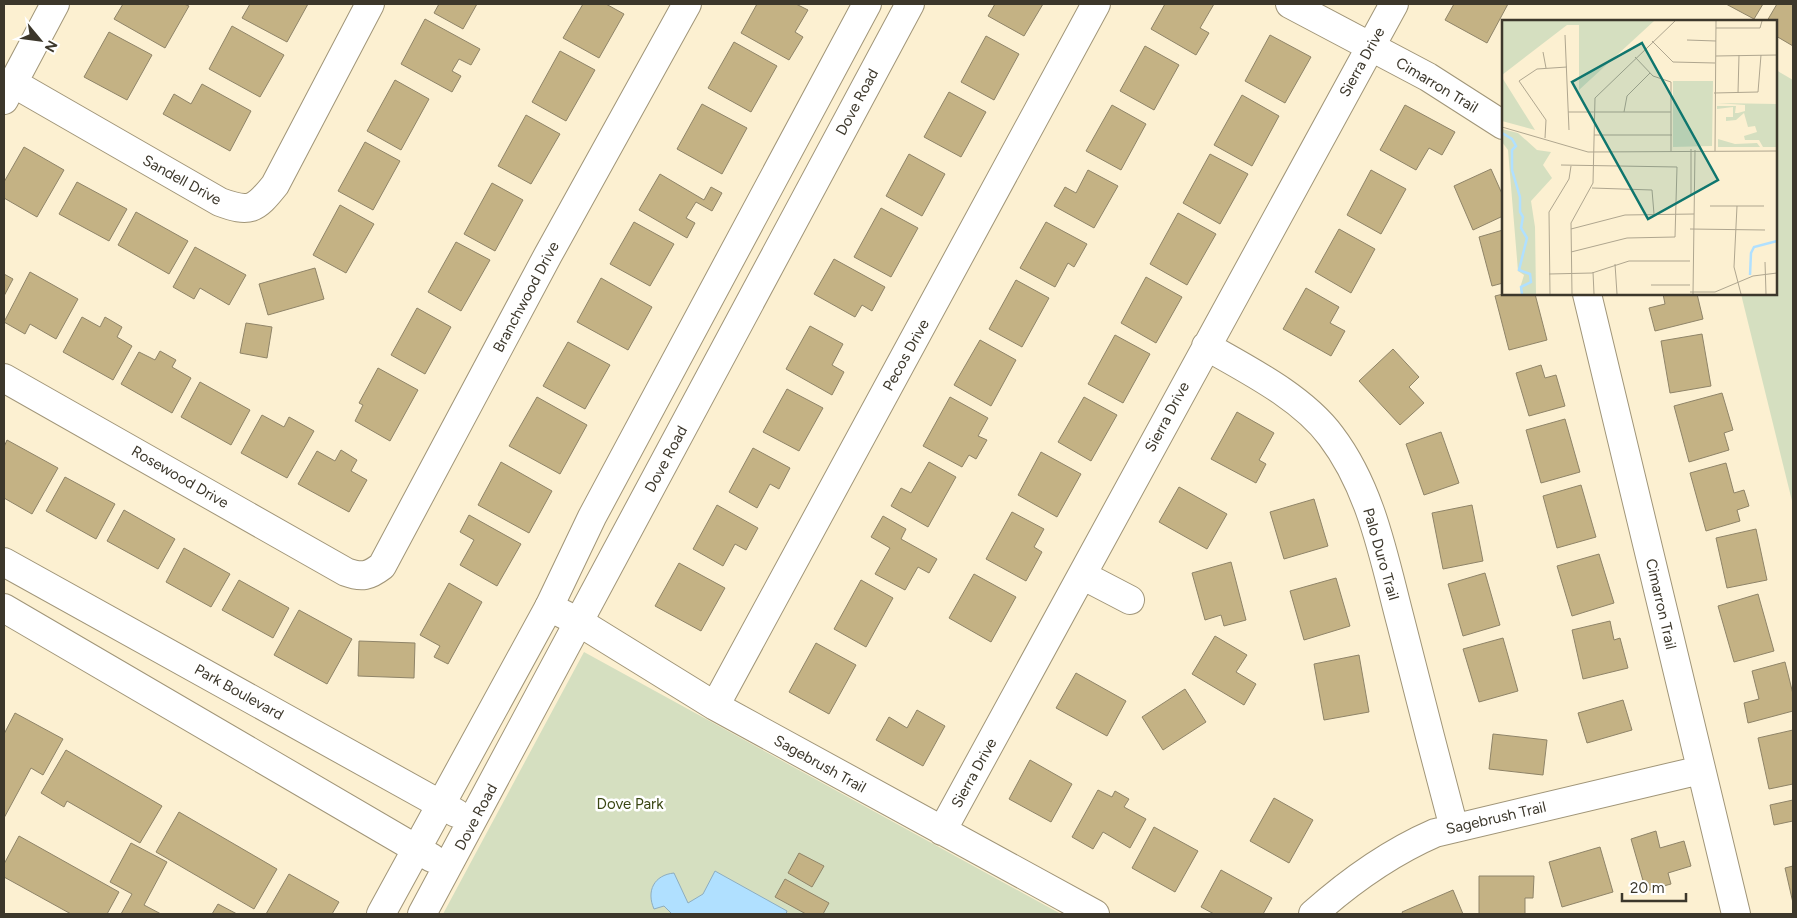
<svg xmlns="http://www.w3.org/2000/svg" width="1797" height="918" font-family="Figtree,sans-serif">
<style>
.green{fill:#d5dfc0}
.water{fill:#b0e0ff;stroke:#8dadbf}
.building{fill:#c4b284;stroke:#8f8468}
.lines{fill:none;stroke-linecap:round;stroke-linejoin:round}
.minor-casing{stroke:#a09578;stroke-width:30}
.major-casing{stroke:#a09578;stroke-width:30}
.minor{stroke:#fff;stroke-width:28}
.major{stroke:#fff;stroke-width:28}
.labels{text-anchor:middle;stroke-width:5;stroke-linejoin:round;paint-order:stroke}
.street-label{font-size:15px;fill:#3c372b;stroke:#fff}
.park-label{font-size:15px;fill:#3a4713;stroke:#fff}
.inset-river{fill:none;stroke:#b0e0ff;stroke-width:2.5}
.inset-road{fill:none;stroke:#afa68f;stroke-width:1}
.view{fill:#0f766e;fill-opacity:0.15;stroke:#0f766e;stroke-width:2.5}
.inset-edge{fill:none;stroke:#3c372b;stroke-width:2.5}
</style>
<rect width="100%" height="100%" fill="#fcf0d1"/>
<path class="green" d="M1776,70L1793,80V505L1741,294H1776Z
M584,652L1061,914H443Z"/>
<path class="water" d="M715,871L787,911L786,914H672L664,906L654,909C646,891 654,875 674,873L688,903L703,894Z"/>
<path class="building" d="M123,4H184L189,6L165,48L114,19Z
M250,4H308L287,42L242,18Z
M439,4H477L463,29L434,13Z
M583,4H606L624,14L599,58L563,38Z
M757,4H796L808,10L795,32L803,37L789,60L741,33Z
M995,4H1043L1024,36L988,16Z
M1165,4H1214L1200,28L1209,33L1196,55L1151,29Z
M1454,4H1508L1487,43L1445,20Z
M1726,4H1763L1754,19Z
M1777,4H1793V46L1776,36V21H1767Z
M425,19L480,49L471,65L459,59L452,71L461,76L452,92L401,64Z
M232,26L284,55L260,97L209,69Z
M109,32L152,55L127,100L84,77Z
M1270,35L1311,57L1285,103L1245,81Z
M986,36L1019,54L994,100L961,82Z
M734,42L777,66L751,112L708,88Z
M1145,46L1179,65L1154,110L1120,91Z
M560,51L595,70L566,121L532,102Z
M395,80L429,99L401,150L367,131Z
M202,84L251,111L230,151L163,114L174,94L191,104Z
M949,92L986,112L961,157L924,137Z
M1242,95L1279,116L1252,166L1214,145Z
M702,104L747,128L722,174L677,149Z
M1112,105L1146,124L1121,170L1086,151Z
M1405,105L1455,132L1442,155L1429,148L1416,170L1380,150Z
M526,115L560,134L531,184L498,166Z
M365,142L400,161L373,210L338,191Z
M24,147L64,170L37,217L4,198V182Z
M909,154L945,174L922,216L886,196Z
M1210,154L1248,174L1220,224L1183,203Z
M1491,169L1503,196V216L1473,230L1454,186Z
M1088,170L1118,186L1094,228L1054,206L1065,187L1076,193Z
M1371,170L1406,189L1381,234L1347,215Z
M660,174L704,200L711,187L722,193L712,211L696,202L686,218L695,223L687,238L639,210Z
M77,182L127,209L109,241L59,214Z
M492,183L523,200L495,251L464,234Z
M340,205L374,224L346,273L313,255Z
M881,208L918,228L891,277L854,257Z
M136,212L188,241L169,274L118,245Z
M1178,213L1216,234L1187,285L1150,264Z
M634,222L674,244L650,286L610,264Z
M1046,222L1087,244L1074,267L1068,263L1055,287L1020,268Z
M1339,229L1375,249L1351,293L1315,272Z
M1503,230V283L1492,286L1479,237Z
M456,242L490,260L461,311L428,292Z
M195,247L246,275L229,305L200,288L194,299L173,287Z
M834,259L885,287L872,311L862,305L855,317L814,294Z
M315,268L324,299L268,315L259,284Z
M30,272L78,299L56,339L30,324L25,334L4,322Z
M4,274L13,279L4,296Z
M1146,277L1182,297L1156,343L1121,323Z
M601,278L652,307L628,350L577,322Z
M1016,280L1049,298L1022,347L989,329Z
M1306,288L1339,307L1330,323L1345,331L1331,356L1283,329Z
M1503,294H1535L1547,340L1509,350L1495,296Z
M1663,294H1697L1703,319L1655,331L1649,308L1665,304Z
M417,308L451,327L425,374L391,355Z
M82,317L100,327L105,317L122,327L117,337L132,346L113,380L63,352Z
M246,323L272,327L267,358L240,353Z
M810,326L843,344L832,365L844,372L832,395L786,369Z
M1702,334L1711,386L1670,393L1661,341Z
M1115,335L1150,354L1123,403L1088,384Z
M980,340L1016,360L991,406L954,385Z
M568,342L610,365L585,409L543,386Z
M1393,349L1419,377L1409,387L1424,403L1400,425L1359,381Z
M160,351L176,360L172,367L191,378L172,413L121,384L139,352L155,360Z
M1541,365L1545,378L1556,375L1565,406L1529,416L1516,373Z
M378,368L418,390L390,441L355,421L363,405L359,403Z
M200,382L250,410L231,445L181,417Z
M787,389L823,408L799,451L763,432Z
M1722,393L1733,430L1724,433L1729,450L1689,462L1674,406Z
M537,397L587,425L560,474L509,446Z
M950,397L988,418L978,436L987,440L976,459L969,455L962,467L923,446Z
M1084,397L1117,415L1091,461L1058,442Z
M1237,412L1274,433L1259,460L1266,464L1256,483L1211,459Z
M262,415L284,427L289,417L314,431L287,478L241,453Z
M1565,419L1580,472L1541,483L1526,430Z
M1441,432L1459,483L1424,495L1406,444Z
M7,440L58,468L32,514L4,498V447Z
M753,448L790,468L779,489L770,484L757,508L729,492Z
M341,450L357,460L351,471L367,480L349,512L298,484L317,451L335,461Z
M1041,452L1081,474L1057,517L1018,495Z
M501,462L552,491L529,533L478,505Z
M929,462L956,477L928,527L891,506L901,488L911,493Z
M1726,463L1734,493L1744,490L1749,506L1737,510L1740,521L1706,531L1690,473Z
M65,477L115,504L96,539L46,511Z
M1581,485L1596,537L1557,548L1543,496Z
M1179,487L1227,514L1207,549L1159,522Z
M1314,499L1328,546L1284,559L1270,512Z
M717,505L758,528L746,550L735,544L723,566L693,549Z
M1472,505L1483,561L1443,569L1432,513Z
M124,510L175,539L158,569L107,541Z
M1012,512L1044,529L1034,547L1042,552L1026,581L986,559Z
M469,515L521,544L497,586L460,565L474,540L460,532Z
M883,516L906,529L901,539L937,559L929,573L918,567L905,590L875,574L890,548L871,537Z
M1756,529L1767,580L1727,588L1716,538Z
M184,548L230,574L211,607L166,582Z
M1599,554L1614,603L1572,616L1557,566Z
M1231,562L1246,620L1224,626L1221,615L1205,620L1192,573Z
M679,563L725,588L701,631L655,606Z
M1485,573L1500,625L1463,636L1448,584Z
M974,574L1016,597L991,642L949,618Z
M1336,578L1350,626L1304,640L1290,591Z
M239,580L289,608L273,638L222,610Z
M861,580L893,598L866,647L834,629Z
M449,583L482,602L448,664L434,657L440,646L420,635Z
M1758,594L1774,651L1734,662L1718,606Z
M299,610L352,639L327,684L274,655Z
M1610,621L1614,640L1620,638L1628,668L1583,679L1572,630Z
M1215,636L1247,655L1236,672L1256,684L1244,705L1192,674Z
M1503,638L1518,691L1479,702L1463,649Z
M359,641L415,643L414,678L358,676Z
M816,643L856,665L829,714L789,692Z
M1359,655L1369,712L1324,720L1314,664Z
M1785,662L1793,694V711L1748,723L1744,703L1759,699L1752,671Z
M1076,673L1126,701L1107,736L1056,708Z
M1185,689L1206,722L1163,750L1142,717Z
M1623,700L1632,730L1587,743L1578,713Z
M917,710L945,726L923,766L876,740L889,717L907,728Z
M15,713L63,739L43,775L31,768L4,818V734Z
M1793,730V784L1769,789L1758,738Z
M1493,734L1547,740L1543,775L1489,769Z
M66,750L162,806L140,843L67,801L64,807L41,793Z
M1030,760L1072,784L1051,822L1009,799Z
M1098,790L1112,797L1115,791L1129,799L1124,807L1146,819L1130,848L1103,832L1093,849L1072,837Z
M1274,798L1313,820L1289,863L1250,841Z
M1793,800V821L1774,825L1770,805Z
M179,812L277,869L254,909L156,852Z
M1154,827L1198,851L1175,892L1132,868Z
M1656,831L1660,848L1684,841L1691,866L1668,873L1671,884L1646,891L1631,839Z
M19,836L119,892L107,914H71L4,877V864Z
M131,843L167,862L144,905L161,914H121L132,894L110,882Z
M1600,847L1613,892L1562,907L1549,862Z
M799,853L824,866L812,887L788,873Z
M1793,866V903L1785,868Z
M1221,870L1272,898L1263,914H1214L1201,907Z
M289,874L339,902L332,914H266Z
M1479,876H1534L1533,898H1525V914H1479Z
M785,879L829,903L823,914H806L775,897Z
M1453,890L1463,914H1403L1402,912Z
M218,904L237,914H212Z"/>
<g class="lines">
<g class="minor-casing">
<path id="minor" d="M1290,4L1428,77L1503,125
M13,83L220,202C250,213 255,210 275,185L370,4
M4,100L55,4
M1587,294L1736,914
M1206,346C1248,370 1302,397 1331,436C1372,490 1384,559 1401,623C1418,691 1436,760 1454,828
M4,378L346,572C362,578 369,576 382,566L548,255L687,4
M1082,575L1130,600
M549,607L579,622L715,706L1095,914
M715,706L1096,4
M942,831L1394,4
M1313,914C1350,881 1389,853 1435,833L1701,770"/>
</g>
<g class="major-casing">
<path id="major" d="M4,562L456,813
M4,608L432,858
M381,914L549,607L592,517L867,4
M422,914L910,4"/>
</g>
<use href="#minor" class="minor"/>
<use href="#major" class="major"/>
</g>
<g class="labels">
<g class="street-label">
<text transform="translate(1362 62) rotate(-61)" y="5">Sierra Drive</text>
<text transform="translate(1437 85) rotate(31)" y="5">Cimarron Trail</text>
<text transform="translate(857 102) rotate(-62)" y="5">Dove Road</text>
<text transform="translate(182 180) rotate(29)" y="5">Sandell Drive</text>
<text transform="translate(526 297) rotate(-62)" y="5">Branchwood Drive</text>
<text transform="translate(906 355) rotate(-61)" y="5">Pecos Drive</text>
<text transform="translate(1167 417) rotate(-62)" y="5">Sierra Drive</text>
<text transform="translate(666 459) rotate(-62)" y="5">Dove Road</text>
<text transform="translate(180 477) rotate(30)" y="5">Rosewood Drive</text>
<text transform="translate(1381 554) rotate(74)" y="5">Palo Duro Trail</text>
<text transform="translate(1661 604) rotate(77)" y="5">Cimarron Trail</text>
<text transform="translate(239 692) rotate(29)" y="5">Park Boulevard</text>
<text transform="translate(820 764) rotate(29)" y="5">Sagebrush Trail</text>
<text transform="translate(974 773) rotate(-61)" y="5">Sierra Drive</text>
<text transform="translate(476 817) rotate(-62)" y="5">Dove Road</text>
<text transform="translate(1496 818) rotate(-13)" y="5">Sagebrush Trail</text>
</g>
<g class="park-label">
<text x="630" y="809">Dove Park</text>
</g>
</g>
<g transform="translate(1502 20)">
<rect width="275" height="275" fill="#fcf0d1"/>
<path d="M0,1H152L77,70V5H65L0,55ZM0,58L1,59L33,110L0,101ZM171,61H211L210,126L171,127ZM215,83L275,84V127H261L257,120H243L242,116L255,112L253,106L246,107L242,93L234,100L224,101V97H231V87L215,89V86H234L233,93H236L243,91V85ZM0,109L16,113L35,130L49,132L41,145L50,158L29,181L33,207L34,274H19L18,268L22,255L16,251L6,130L0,122ZM216,119L233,124L255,123L258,127H216Z" fill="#d5dfc0"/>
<path class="inset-river" d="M0,113L10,119L14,126L10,130V150L18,177V192L21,197L19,208L25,218L17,250L28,254L29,262L19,267L20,274M248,255L249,233L252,227L275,221"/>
<path class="inset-road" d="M214,8H258L260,1M63,15L67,110M185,20L214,21M150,21L171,42L213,43M41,32L44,48M214,36L275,35M133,37L151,56L169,62V131M212,73L256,72L259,35M236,73L237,35M66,92H169M122,92L125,76L148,53M0,107L86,132L275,131M92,115H170M43,118L44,100L17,61L35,49L65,47M213,131L214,1M59,145L175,147L173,217L125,218L69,232M90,168L150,170L152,194M189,175V129M208,186H262M235,186L232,247L239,274M69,209L123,195L192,194M188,209L263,210M263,242L264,274M113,244L115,274M91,252L92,274M47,254L90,253L127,241H188M149,265H188M188,272H213L251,256L275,253M48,274L47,192L67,159L69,146M70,274L69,203L91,163L93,78L173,1M191,274L193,130"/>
<path class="view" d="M140,23L216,160L146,199L70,62Z"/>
<rect width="275" height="275" class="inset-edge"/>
</g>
<rect width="1797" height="918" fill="none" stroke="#3c372b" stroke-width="10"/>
<g transform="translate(40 40) rotate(119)" stroke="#ffffff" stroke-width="4" paint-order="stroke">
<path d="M0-4L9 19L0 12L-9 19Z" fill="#3c372b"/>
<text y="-8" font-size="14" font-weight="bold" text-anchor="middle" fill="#3c372b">N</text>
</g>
<path d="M1622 893v8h64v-8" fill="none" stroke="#3c372b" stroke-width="2.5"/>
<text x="1630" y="893" font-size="15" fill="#3c372b" stroke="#ffffff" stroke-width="4" paint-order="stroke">20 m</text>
</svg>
